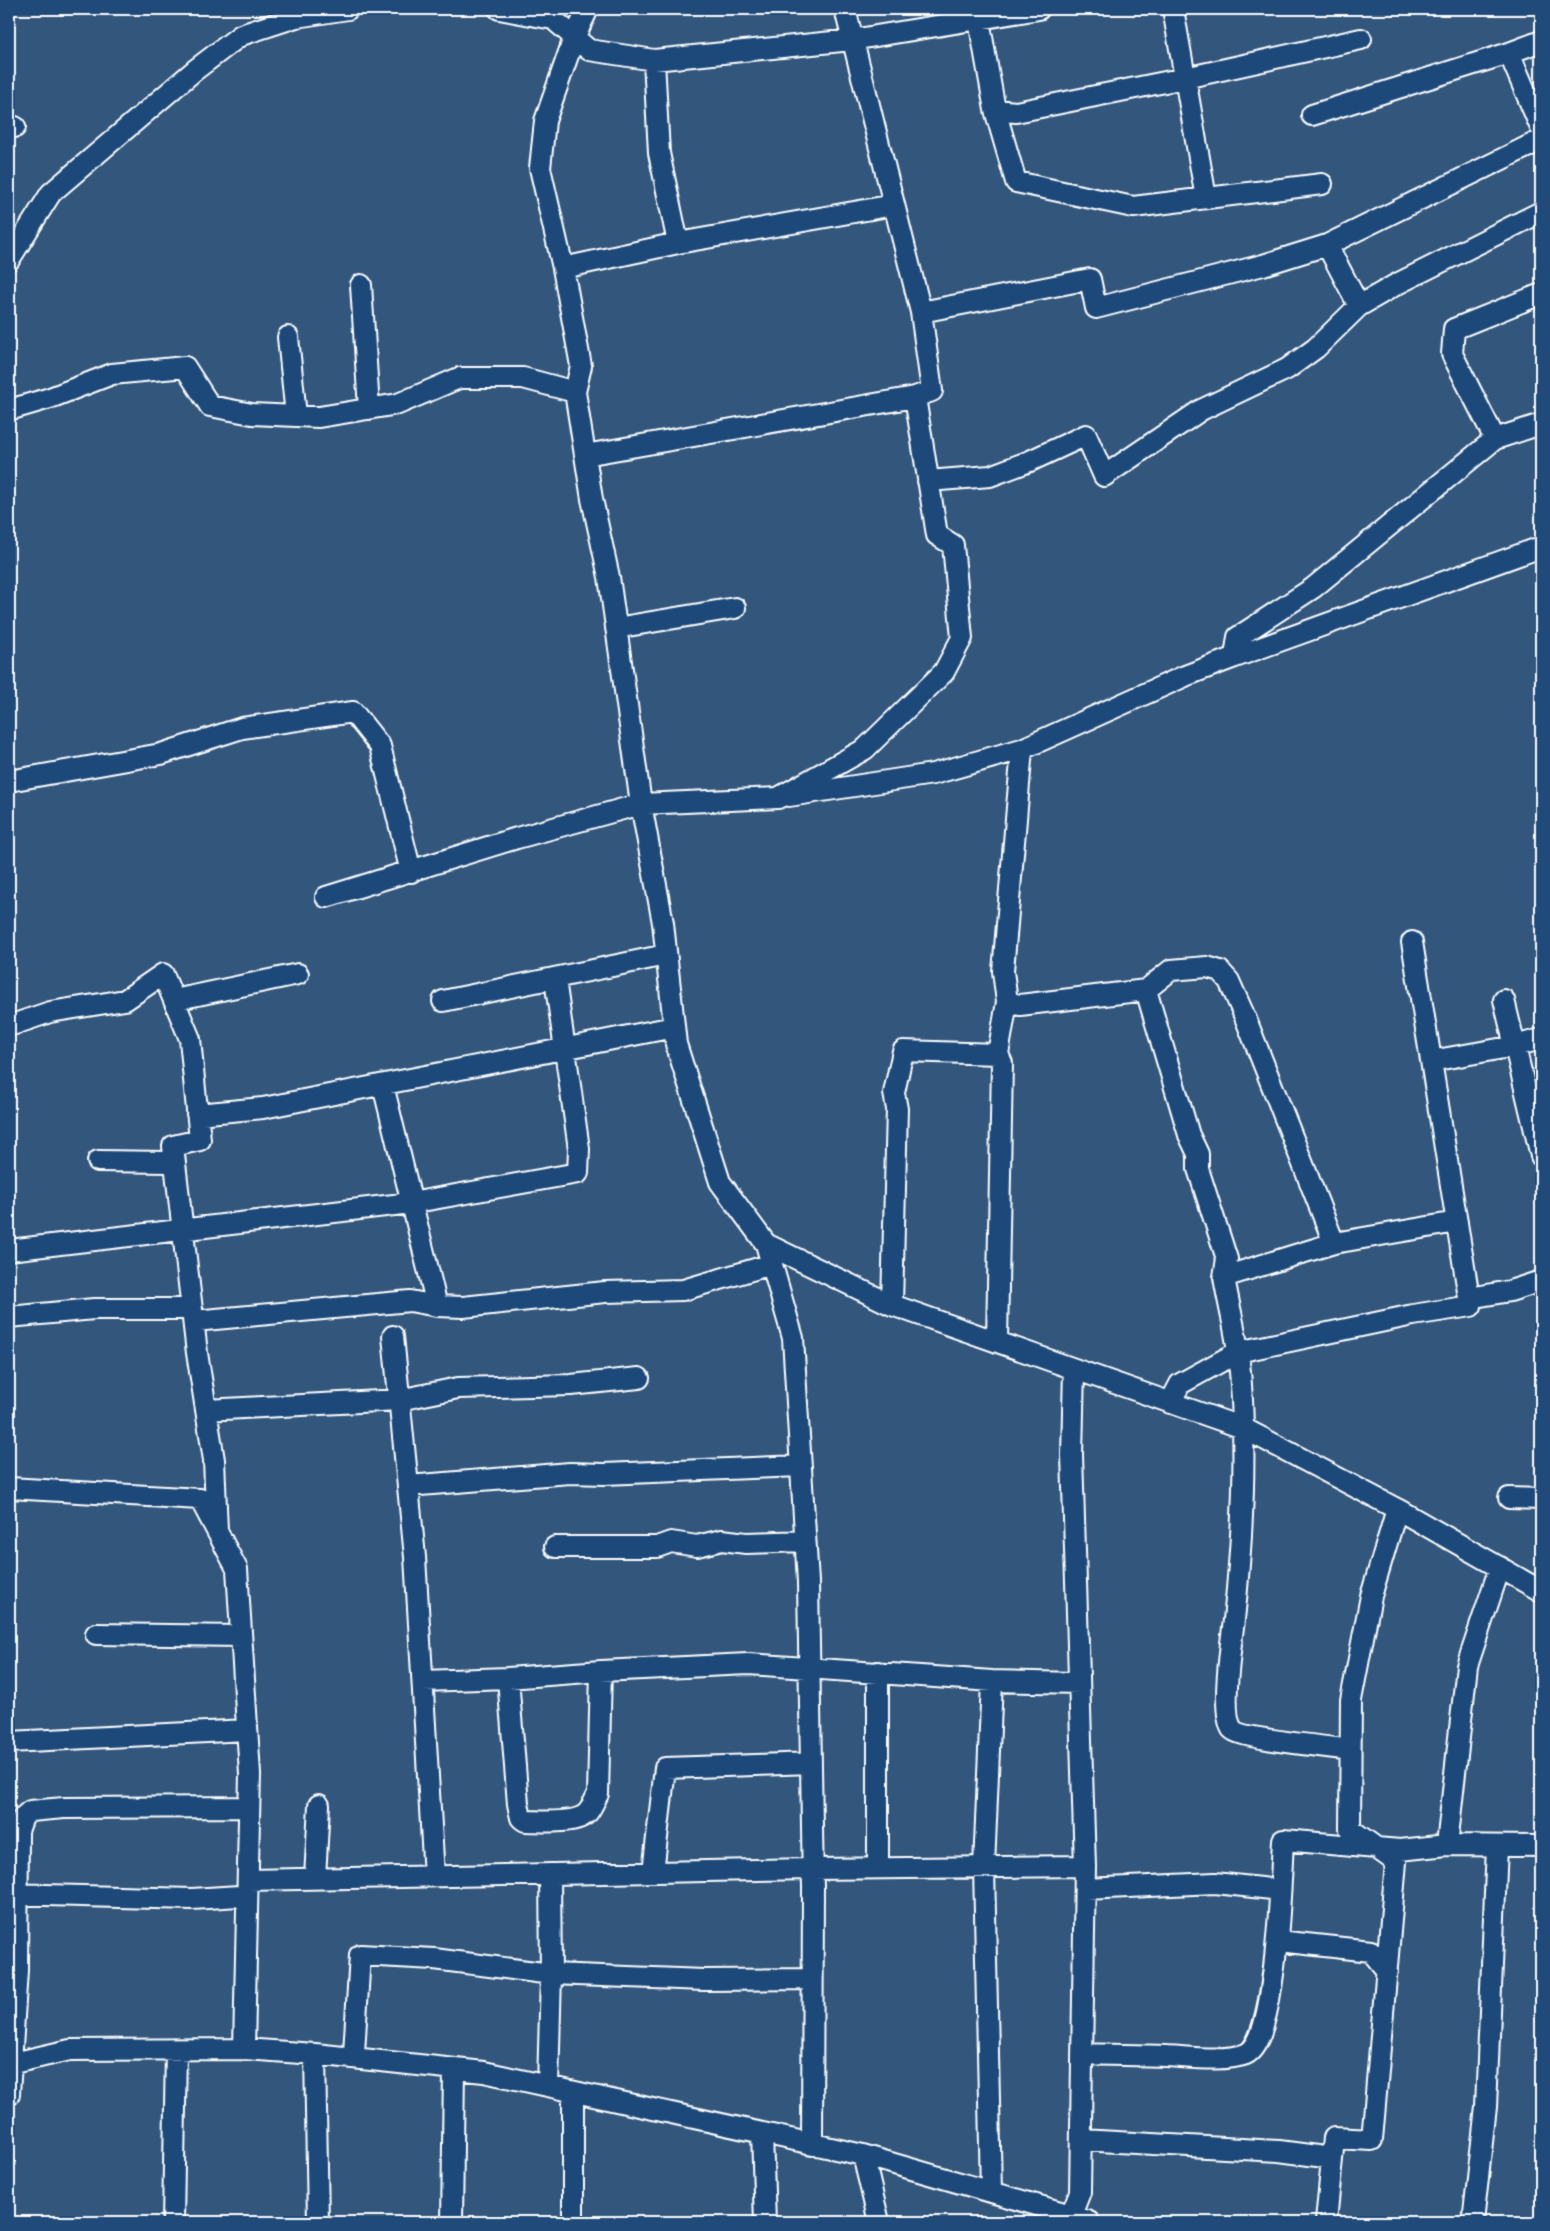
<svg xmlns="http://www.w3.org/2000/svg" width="1550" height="2231" font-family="'Shantell Sans',sans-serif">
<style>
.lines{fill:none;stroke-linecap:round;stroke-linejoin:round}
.minor-casing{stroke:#fff;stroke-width:24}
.minor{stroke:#1f4a7a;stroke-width:20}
</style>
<rect width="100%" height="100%" fill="#32567c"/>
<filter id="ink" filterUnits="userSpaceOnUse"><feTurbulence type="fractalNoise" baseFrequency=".02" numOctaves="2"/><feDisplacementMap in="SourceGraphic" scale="10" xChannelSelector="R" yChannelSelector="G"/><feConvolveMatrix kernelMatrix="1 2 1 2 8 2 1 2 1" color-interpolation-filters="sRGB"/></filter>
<g filter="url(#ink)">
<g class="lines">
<g class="minor-casing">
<path id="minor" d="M499,9L553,19L589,50L654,60L852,40L1039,9
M977,9L995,110L1016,182L1133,207L1322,184
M1173,9L1206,198
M1509,53L1541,128
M654,60L659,153L678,243
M995,110L1016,112L1185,78L1361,39
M1312,115L1509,53L1541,41
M9,128L15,127
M1327,245L1359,306
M9,260L51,193L195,70L241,35L296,17L348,9
M563,268L678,243L894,205
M361,285L369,409
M921,312L1090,279L1096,308L1263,265L1327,245L1541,140
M288,337L296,416
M575,392L581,366L563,268L540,168L545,121L574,38L588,9
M9,410L50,398L112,374L185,367L210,406L252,414L319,417L398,404L459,378H523L575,392L592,499L609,577L641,804L663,923L676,1044L720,1182L766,1244L892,1305L1243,1428L1397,1509L1541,1591
M1541,424L1495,439L1313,588L1238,637L1235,657L1541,547
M1495,439L1452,354L1454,329L1541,294
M585,455L915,397
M928,481L990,476L1030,461L1086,435L1104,476L1201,410L1287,369L1316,348L1359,306L1397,284L1541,212
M616,628L735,608
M9,781L161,754L242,728L353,712L380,746L411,872
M789,796L933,774L1022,749L1185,676L1235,657
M326,897L517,838L641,804L778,798L865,749L944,672L962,638L953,545L937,535L915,397L932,391L921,312L845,9
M1412,942L1469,1298L1510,1291L1541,1281
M1146,990L1189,1135L1198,1154V1169L1227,1259L1224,1277L1334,1243L1457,1222
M174,1000L298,974
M1504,1000L1541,1156
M443,1001L666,955
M1007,1002L1020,1005L1146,990L1171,970L1207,967L1220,971L1229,981L1245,1017L1334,1243
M9,1026L50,1012L125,1000L163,974L190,1039L200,1140L173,1146L197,1353L214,1460L217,1531
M1431,1061L1515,1046L1541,1039
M383,1085L437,1306
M197,1114L263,1108L674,1027
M98,1161L168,1162L175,1166
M766,1244L793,1338L808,1582L813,1888L812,2145
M9,1250L411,1203L578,1173L579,1149L555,979
M1224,1277C1228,1302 1235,1327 1238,1352C1248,1438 1243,1534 1234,1620C1231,1642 1221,1713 1232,1729C1240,1739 1332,1747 1350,1750
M892,1305L897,1109L894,1093L903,1051L998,1054
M9,1317L94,1309H192
M194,1321L410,1301L437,1306L463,1307L605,1292L683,1290L772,1264
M393,1336L415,1557L434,1876
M997,1342L1002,1063L998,1054L1007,1002L1003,971L1022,749
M1074,1369L1072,1455L1085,1866
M1170,1403L1180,1384L1238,1352L1413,1315L1471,1306
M206,1410L399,1400L458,1388L571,1385L639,1378
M408,1486L570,1473L604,1474L801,1466
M9,1488L200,1499L237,1569L250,1774L244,2049
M1509,1498L1541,1499
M555,1547H657L671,1542L697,1546L722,1540L746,1543L805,1541
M96,1634L241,1636
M878,1672V1868
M508,1678L518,1804L521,1818L525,1821C542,1821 577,1825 588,1812C592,1807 595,1799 598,1794L601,1671
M423,1681L508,1678L601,1671L748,1664L992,1681L1079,1683
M9,1742L247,1730
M1447,1845L1467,1666L1500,1567
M653,1872L665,1768L811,1763
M315,1878L319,1805
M248,1880L813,1869L1085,1866L1080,2192L1071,2215
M1085,1889L1215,1883L1280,1890
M9,1894L192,1899L239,1896L247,1902
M1278,1941L1371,1951L1387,1971
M315,2054L318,2222
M1082,2054C1110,2055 1138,2055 1166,2056C1188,2057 1226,2062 1246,2054C1277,2040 1281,1875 1283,1840L1400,1850L1447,1845L1541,1846
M355,2058L354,2053L360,1955L434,1959L551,1974L704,1980L812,1979
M9,2064L70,2050L244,2049L315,2054L484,2072L863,2155L1071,2215L1089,2222
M548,2086L551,1974L550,1874
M9,2094L17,1970L18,1831L23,1817L30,1811L64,1808L249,1807
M762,2134L765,2222
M1081,2140L1279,2151L1332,2158
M863,2155L879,2222
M991,2192L984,1867L992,1681
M173,2222L176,2050
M452,2222L454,2069
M573,2222V2092
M1326,2222L1334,2138L1372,2140L1396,1862L1350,1829L1351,1700L1371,1596L1397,1509
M1473,2222L1486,2107L1497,1846"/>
</g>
<use href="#minor" class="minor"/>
</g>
</g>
<rect width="1550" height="2231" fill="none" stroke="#1f4a7a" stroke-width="30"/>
<rect x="15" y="15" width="1520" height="2201" fill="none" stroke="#fff" stroke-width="2" filter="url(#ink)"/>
</svg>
